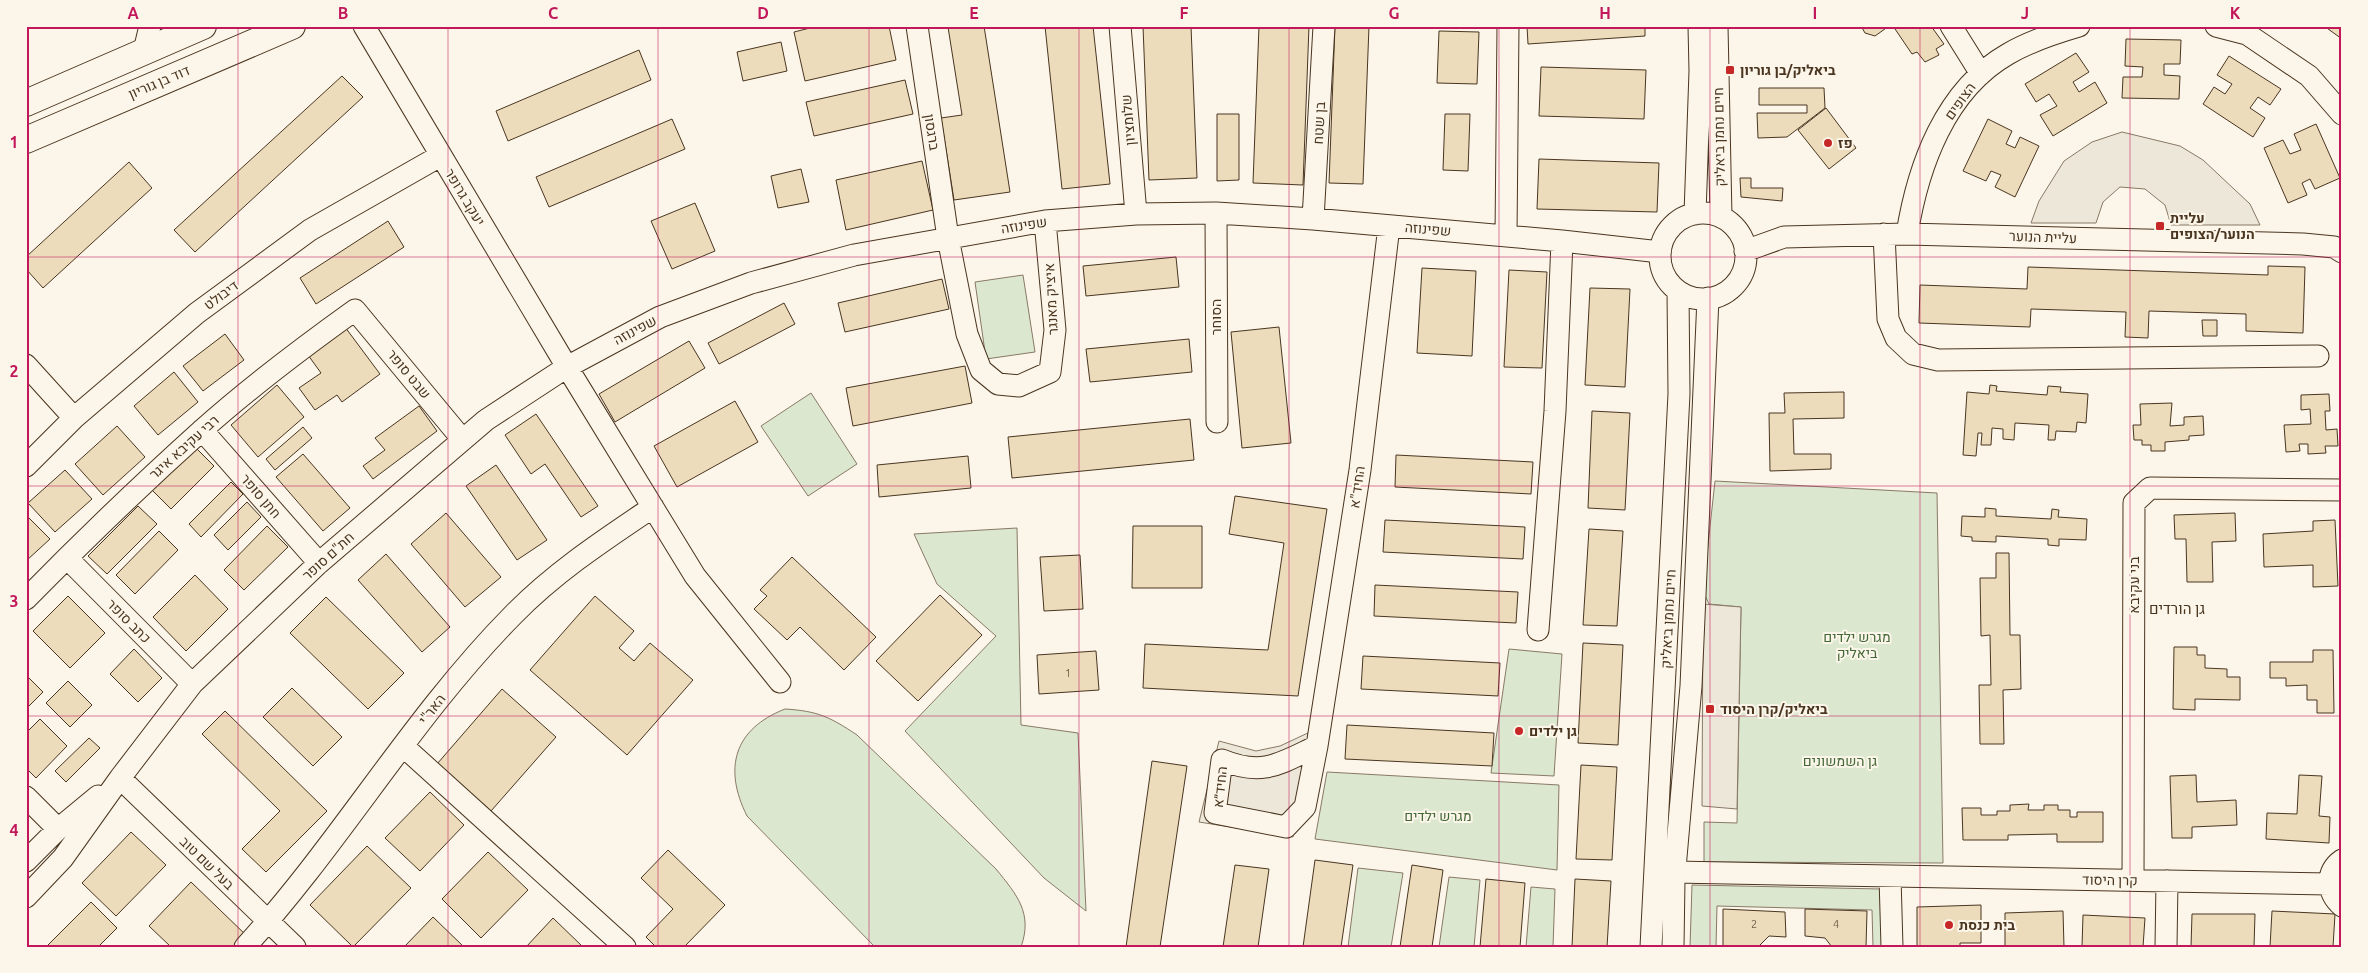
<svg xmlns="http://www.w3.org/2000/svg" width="2368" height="973" font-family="Ubuntu,Heebo,sans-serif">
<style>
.green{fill:#dce7d0;stroke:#887966}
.parking{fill:#ede7d9;stroke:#887966}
.building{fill:#ecdcbc;stroke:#4a3520}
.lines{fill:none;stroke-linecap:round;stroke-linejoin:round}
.minor-casing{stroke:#4a3520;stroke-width:23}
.major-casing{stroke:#4a3520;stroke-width:28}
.minor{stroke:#fbf6e9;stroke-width:21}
.major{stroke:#fbf6e9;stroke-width:26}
.grid{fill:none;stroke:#c2185b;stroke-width:1;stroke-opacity:0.55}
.poi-dot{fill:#c62828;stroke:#fbf6e9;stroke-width:2}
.labels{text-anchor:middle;stroke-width:4;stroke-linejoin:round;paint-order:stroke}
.number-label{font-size:11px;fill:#725f47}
.poi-label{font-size:14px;font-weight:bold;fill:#4a3520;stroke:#fbf6e9;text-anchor:start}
.street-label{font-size:14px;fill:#4a3520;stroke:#fbf6e9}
.park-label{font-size:14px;fill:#436837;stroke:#fbf6e9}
.neighbourhood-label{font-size:15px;fill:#4a3520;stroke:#fbf6e9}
.neatline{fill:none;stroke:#c2185b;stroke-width:2}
.grid-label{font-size:16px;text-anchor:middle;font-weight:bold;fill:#c2185b}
</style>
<rect width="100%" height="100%" fill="#fbf6e9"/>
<path class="green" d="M1023,275L1035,352L986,359L975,282Z
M811,393L857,464L808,496L761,426Z
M1715,481L1937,493L1943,863L1704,862V822L1737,823L1741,607L1709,604L1703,591Z
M1017,528L1021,725L1078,733L1086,911L1044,878L905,731L996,636L937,584L914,534Z
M1509,649L1562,654L1554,776L1491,773Z
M785,709C818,711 830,717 857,735L996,869C1017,895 1033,913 1021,947H875L747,816C723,768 734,729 785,709Z
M1327,772L1559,785L1557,870L1315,839Z
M1358,868L1403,873L1391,947H1348Z
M1449,877L1480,880L1474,947H1439Z
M1692,885L1881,889L1883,947H1873L1872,910L1717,906L1716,947H1690Z
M1531,887L1555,889L1553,947H1526Z"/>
<path class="parking" d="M2122,132L2180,146L2203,160L2250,204L2260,225H2171L2165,205L2145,189L2120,187L2103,202L2096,223H2031L2039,201L2064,161L2092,142Z
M1703,604L1741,607L1737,809L1702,806Z
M1310,732L1293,837L1199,822L1219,741L1256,751L1280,746Z"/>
<path class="building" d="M818,26H889L896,60L805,81L794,32Z
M984,26L1010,192L954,200L941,118L962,115L948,27Z
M1045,26H1093L1110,184L1062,189Z
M1143,26H1191L1197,178L1149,180Z
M1259,26H1309L1303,185L1253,183Z
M1335,26H1369L1363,184L1329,183Z
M1527,26H1645V36L1528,44Z
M1861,26H1889L1875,36L1865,33Z
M1893,26H1931L1944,44L1936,49L1939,55L1925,62L1917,52L1912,54Z
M2324,26H2342V39Z
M1439,31L1479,32L1477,84L1437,83Z
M2126,39L2181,40L2180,64H2164V75L2180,76L2179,99L2122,98L2123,77H2142L2143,67L2125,66Z
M781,42L787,71L743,81L737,52Z
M639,50L651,80L508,141L496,111Z
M2076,53L2089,72L2073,82L2079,92L2095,82L2107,103L2053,136L2040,115L2057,106L2049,94L2036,102L2025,84Z
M2229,56L2281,89L2270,105L2258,97L2250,108L2265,118L2253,137L2203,104L2214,87L2225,94L2232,84L2217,75Z
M1541,67L1646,70L1644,119L1539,116Z
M342,76L363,97L195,252L174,230Z
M905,80L913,114L814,136L806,102Z
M1759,88H1824L1825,108L1787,137L1758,138L1757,113H1807V105H1759Z
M1826,108L1856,148L1829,169L1798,130Z
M1217,114H1239V180L1217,181Z
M1445,114H1470L1468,171L1443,170Z
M672,119L685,149L549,207L536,177Z
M1988,119L2012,131L2006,144L2015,148L2020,137L2039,146L2015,197L1995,187L2001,175L1991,171L1986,181L1963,171Z
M2316,124L2340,178L2315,189L2310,179L2302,183L2307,195L2288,203L2264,148L2283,140L2290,154L2301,150L2294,134Z
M1539,159L1659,163L1657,212L1537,209Z
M922,161L933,210L846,230L836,180Z
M129,162L152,188L43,288L26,269V257Z
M801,169L809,202L778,208L771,176Z
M1740,178H1751V188H1783L1782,201L1741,197Z
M695,203L715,251L672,269L651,221Z
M388,221L404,247L316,304L300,278Z
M1176,257L1179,287L1086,296L1083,266Z
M2268,266L2305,267L2303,333L2246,331V314L2149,311L2148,338L2125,337L2126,312L2031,309L2030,327L1919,323L1920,285L2027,289L2028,267L2268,275Z
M1422,268L1476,271L1472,356L1417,353Z
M1509,270L1547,272L1542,368L1504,367Z
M942,279L949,309L845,332L838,303Z
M1590,288L1630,289L1625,387L1585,385Z
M784,303L795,324L719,364L708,343Z
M2202,320H2217V336H2203Z
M345,327L380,374L342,402L337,395L315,410L299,388L321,373L308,355Z
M1279,327L1291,443L1242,448L1231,332Z
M225,334L244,360L203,391L183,366Z
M1189,339L1192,372L1090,382L1086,349Z
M689,341L705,368L615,422L599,394Z
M965,366L972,403L853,426L846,388Z
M174,372L198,402L158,435L134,406Z
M277,385L304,417L258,457L231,425Z
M1990,385L1997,386L1996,391L2047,395L2048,386L2061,387L2060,392L2088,394L2086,423L2077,422L2076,432L2056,431L2055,440H2048L2049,425L2015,423L2014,440L2003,439V429L1992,428L1991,445H1981L1982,433H1978L1976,456L1963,455L1967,392L1989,394Z
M1844,392V418L1793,419L1794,454H1831V469L1770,471L1769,413H1785L1784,393Z
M2329,394L2330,411H2325L2326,430L2337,429L2338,446H2325L2326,453L2308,454V444H2299L2300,451L2286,452L2284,425L2311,424L2310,409L2301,410V395Z
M735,401L758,442L677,487L654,446Z
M2172,403L2170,426L2184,425V417L2203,416L2204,435L2189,436V440L2165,442V451H2151V445H2142V440H2134L2133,425H2141L2140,404Z
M419,406L437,431L373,479L363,466L385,450L375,438Z
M1592,411L1630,413L1625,510L1588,508Z
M536,414L598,506L581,517L545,464L531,474L505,435Z
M1190,419L1194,460L1012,478L1008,437Z
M117,426L145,457L103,495L75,464Z
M303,427L312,438L275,470L266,459Z
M195,447L214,466L171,509L152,490Z
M303,454L350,508L323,531L276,477Z
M1396,455L1533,462L1531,494L1395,487Z
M968,456L971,488L879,497L877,465Z
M496,465L547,540L517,560L466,486Z
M65,470L92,499L55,532L28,503Z
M231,482L243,494L201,537L189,524Z
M1235,496L1327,509L1298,696L1143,688L1145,644L1268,650L1284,543L1229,534Z
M247,502L261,517L228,550L214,535Z
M138,506L157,524L107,574L88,556Z
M1985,508L1996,509V516L2051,519L2052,509L2059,510L2058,517L2087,519L2086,540L2059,539V546L2048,545V539L1996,536V542L1972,541V537L1961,536L1962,516L1985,517Z
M446,513L501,577L465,607L411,544Z
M2235,513L2236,541L2212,542L2213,582H2187L2186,539H2175L2174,515Z
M26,515L50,539L26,561Z
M1385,520L1525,527L1523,559L1383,552Z
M2335,520L2338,586L2313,587V565L2264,567L2263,534L2313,531V521Z
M267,526L288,547L244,590L224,570Z
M1133,526H1202V588H1132Z
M1589,529L1623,531L1617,626L1583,625Z
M159,531L178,550L135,594L116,575Z
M1996,553H2009L2010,635H2020L2021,689L2003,690L2004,744H1980L1979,685H1991L1990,635L1981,636L1980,578H1996Z
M386,554L450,627L422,652L358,580Z
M1080,555L1083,609L1044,611L1040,557Z
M792,557L876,637L844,670L800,627L787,640L754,609L767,596L760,590Z
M195,575L228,609L186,651L153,617Z
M1375,585L1518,592L1516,623L1374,616Z
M940,595L982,635L918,701L876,661Z
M68,596L105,633L70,668L33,631Z
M595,596L634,631L619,648L634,661L650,643L693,680L627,755L530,670Z
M326,597L404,673L368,709L290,633Z
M1583,643L1623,645L1618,745L1578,743Z
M2174,647H2197V655H2205V668L2227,669V677H2240V700L2195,699V710L2173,709Z
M134,649L162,678L138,702L110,674Z
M2313,650H2333L2334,713H2317V700H2307V685L2286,686V678H2270V662H2313Z
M1096,651L1099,690L1039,694L1037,655Z
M1363,656L1500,663L1498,696L1361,689Z
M26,675L43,692L26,709Z
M68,681L92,705L70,727L46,703Z
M292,688L342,737L313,766L263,717Z
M502,689L556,737L491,811L437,764Z
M225,711L327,811L266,872L242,849L280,811L202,734Z
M40,719L67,746L36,778L26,768V733Z
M1347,725L1494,733L1492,766L1345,759Z
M89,738L100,748L66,782L55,771Z
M1152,761L1187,766L1160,947H1126Z
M1581,765L1617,767L1612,860L1576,859Z
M2196,775L2197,802L2236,800L2237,825L2192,827V838H2172L2170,776Z
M2299,775L2322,776L2319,816L2330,817L2329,843L2266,839L2267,813L2297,814Z
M430,792L464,825L420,871L385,838Z
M2029,804L2028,810H2044V805H2058V810H2070V817H2077V812H2103V842H2057V834L2008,835V840H1963L1962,808H1981V815H1997V811H2010V805Z
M131,832L166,865L116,916L82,883Z
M367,846L411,888L353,947L310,905Z
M668,850L725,905L684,947H656L646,937L673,909L641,878Z
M488,852L528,890L481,938L442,899Z
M1315,860L1353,865L1341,947H1303Z
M1235,865L1269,869L1258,947H1223Z
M1412,865L1443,870L1432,947H1400Z
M1486,879L1525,883L1520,947H1480Z
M1575,879L1611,881L1607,947H1572Z
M191,882L247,936L237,947H171L149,926Z
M91,902L117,928L98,947H46Z
M1981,905V943H1960V947H1917V907Z
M1723,909L1785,912L1786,937L1769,936L1758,947H1723Z
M1805,909L1867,911L1866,947H1832L1825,938L1805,936Z
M2063,911L2064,947H2005V913Z
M2272,911L2335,914L2333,947H2270Z
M2192,914H2255L2254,947H2191Z
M2083,915L2145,918L2143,947H2082Z
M433,917L464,947H404Z
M553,918L583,947H526Z"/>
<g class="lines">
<g class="minor-casing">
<path id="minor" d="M364,26L567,367L695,576L780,682
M917,26L948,238L967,334L981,370L998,384L1019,386L1050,372L1055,330L1045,221
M1120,26L1136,214
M1717,26L1721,217
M1951,26L1981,74
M2216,26L2247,34L2309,76L2342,114
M144,51L150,26
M1216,213L1217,422
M1660 256a43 43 0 1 1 86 0a43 43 0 1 1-86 0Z
M1695,214L1700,71L1699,26
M1313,219L1324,26
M1884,234L1888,319L1896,338L1913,354L1938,360L2318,356
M1907,234C1918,166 1945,90 2008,54C2030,41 2055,33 2079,26
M1506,236L1508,26
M1745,251L1784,237L1907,234L2303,244L2334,247L2342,252
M26,365L74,418
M202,430L319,563
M26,466L74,418L197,313L310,230L440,156
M67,558L192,684
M26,599C83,541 141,485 201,431C250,387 302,348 355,310L462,439
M1538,630L1555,411L1562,241
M403,746L625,947
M1317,746C1281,763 1263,777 1222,760L1215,813L1286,827L1305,807L1317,746L1360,470L1389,226
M120,778L295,947
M26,797L58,829
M2342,860C2325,872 2327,893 2342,906
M26,861L58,829L98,796
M1674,872L2329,884
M1890,877L1892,947
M2133,880L2134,503L2150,488L2342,490
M26,897L63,858L120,778L192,684L319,563L486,420L567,367L660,317L751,283L854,255L1045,221L1136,214L1216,213L1313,219L1562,241L1660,252
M245,947C341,842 413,716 513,615C555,572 604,540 653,507
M1651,947L1679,394L1678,291
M1673,947L1674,880L1691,686L1708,298
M2166,947L2167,881"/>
</g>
<g class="major-casing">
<path id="major" d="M26,103L203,26
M26,140L292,26"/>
</g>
<use href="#minor" class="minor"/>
<use href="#major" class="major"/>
</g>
<path class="grid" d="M238,26V947M448,26V947M658,26V947M869,26V947M1079,26V947M1289,26V947M1499,26V947M1710,26V947M1920,26V947M2130,26V947M26,257H2342M26,486H2342M26,716H2342"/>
<g class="poi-dot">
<rect x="1725" y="65" width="10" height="10" rx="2.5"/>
<circle cx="1828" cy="143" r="5"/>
<rect x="2155" y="221" width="10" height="10" rx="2.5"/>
<rect x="1705" y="704" width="10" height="10" rx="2.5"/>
<circle cx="1519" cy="731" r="5"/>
<circle cx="1949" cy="925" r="5"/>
</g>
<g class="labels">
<g class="number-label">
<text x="1068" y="677">1</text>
<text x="1754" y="928">2</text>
<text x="1836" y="928">4</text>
</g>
<g class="poi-label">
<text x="1740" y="75">ביאליק/בן גוריון</text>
<text x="1838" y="148">פז</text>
<text x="2170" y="223">עליית<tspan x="2170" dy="16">הנוער/הצופים</tspan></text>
<text x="1720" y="714">ביאליק/קרן היסוד</text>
<text x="1529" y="736">גן ילדים</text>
<text x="1959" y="930">בית כנסת</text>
</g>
<g class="street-label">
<text transform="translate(159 82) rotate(-23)" y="5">דוד בן גוריון</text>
<text transform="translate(1960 101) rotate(-54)" y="5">הצופים</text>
<text transform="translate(1128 120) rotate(-95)" y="5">שלומציון</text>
<text transform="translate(1319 123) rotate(-87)" y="5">בן שטח</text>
<text transform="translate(932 132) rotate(81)" y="5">ברגסון</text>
<text transform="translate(1719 137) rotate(-91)" y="5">חיים נחמן ביאליק</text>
<text transform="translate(465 197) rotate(59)" y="5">יעקב גרופר</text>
<text transform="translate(1024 225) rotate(-9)" y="5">שפינוזה</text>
<text transform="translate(1428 229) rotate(5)" y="5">שפינוזה</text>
<text transform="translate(2043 237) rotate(2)" y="5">עליית הנוער</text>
<text transform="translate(221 295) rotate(-36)" y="5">דיבולט</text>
<text transform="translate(1051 299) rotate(-93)" y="5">איציק מאנגר</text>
<text transform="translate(1216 317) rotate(-90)" y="5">הסוחר</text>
<text transform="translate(635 330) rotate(-28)" y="5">שפינוזה</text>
<text transform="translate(409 374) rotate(50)" y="5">שבט סופר</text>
<text transform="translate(184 447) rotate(-42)" y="5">רבי עקיבא איגר</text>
<text transform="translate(1357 487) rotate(-82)" y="5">החיד"א</text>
<text transform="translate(261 496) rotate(49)" y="5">חתן סופר</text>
<text transform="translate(328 556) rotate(-42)" y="5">חת"ם סופר</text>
<text transform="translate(2134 585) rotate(-90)" y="5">בני עקיבא</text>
<text transform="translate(1668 619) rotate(-87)" y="5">חיים נחמן ביאליק</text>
<text transform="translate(129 621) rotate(45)" y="5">כתב סופר</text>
<text transform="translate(432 709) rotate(-52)" y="5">האר"י</text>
<text transform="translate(1220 787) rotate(-84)" y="5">החיד״א</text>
<text transform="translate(207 863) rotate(44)" y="5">בעל שם טוב</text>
<text transform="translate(2110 880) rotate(1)" y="5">קרן היסוד</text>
</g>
<g class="park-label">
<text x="1857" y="642">מגרש ילדים<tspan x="1857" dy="16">ביאליק</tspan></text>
<text x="1840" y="766">גן השמשונים</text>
<text x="1438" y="821">מגרש ילדים</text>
</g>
<g class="neighbourhood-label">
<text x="2177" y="614">גן הורדים</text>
</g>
</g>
<rect width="2368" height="973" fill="none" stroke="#fbf6e9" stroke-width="55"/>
<rect x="28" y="28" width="2312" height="918" class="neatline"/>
<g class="grid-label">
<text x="133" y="19">A</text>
<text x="343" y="19">B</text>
<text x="553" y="19">C</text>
<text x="763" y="19">D</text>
<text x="974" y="19">E</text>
<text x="1184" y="19">F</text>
<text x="1394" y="19">G</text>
<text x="1605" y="19">H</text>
<text x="1815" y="19">I</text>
<text x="2025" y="19">J</text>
<text x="2235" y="19">K</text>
<text x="14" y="148">1</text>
<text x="14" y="377">2</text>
<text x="14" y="607">3</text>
<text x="14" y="836">4</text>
</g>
</svg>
